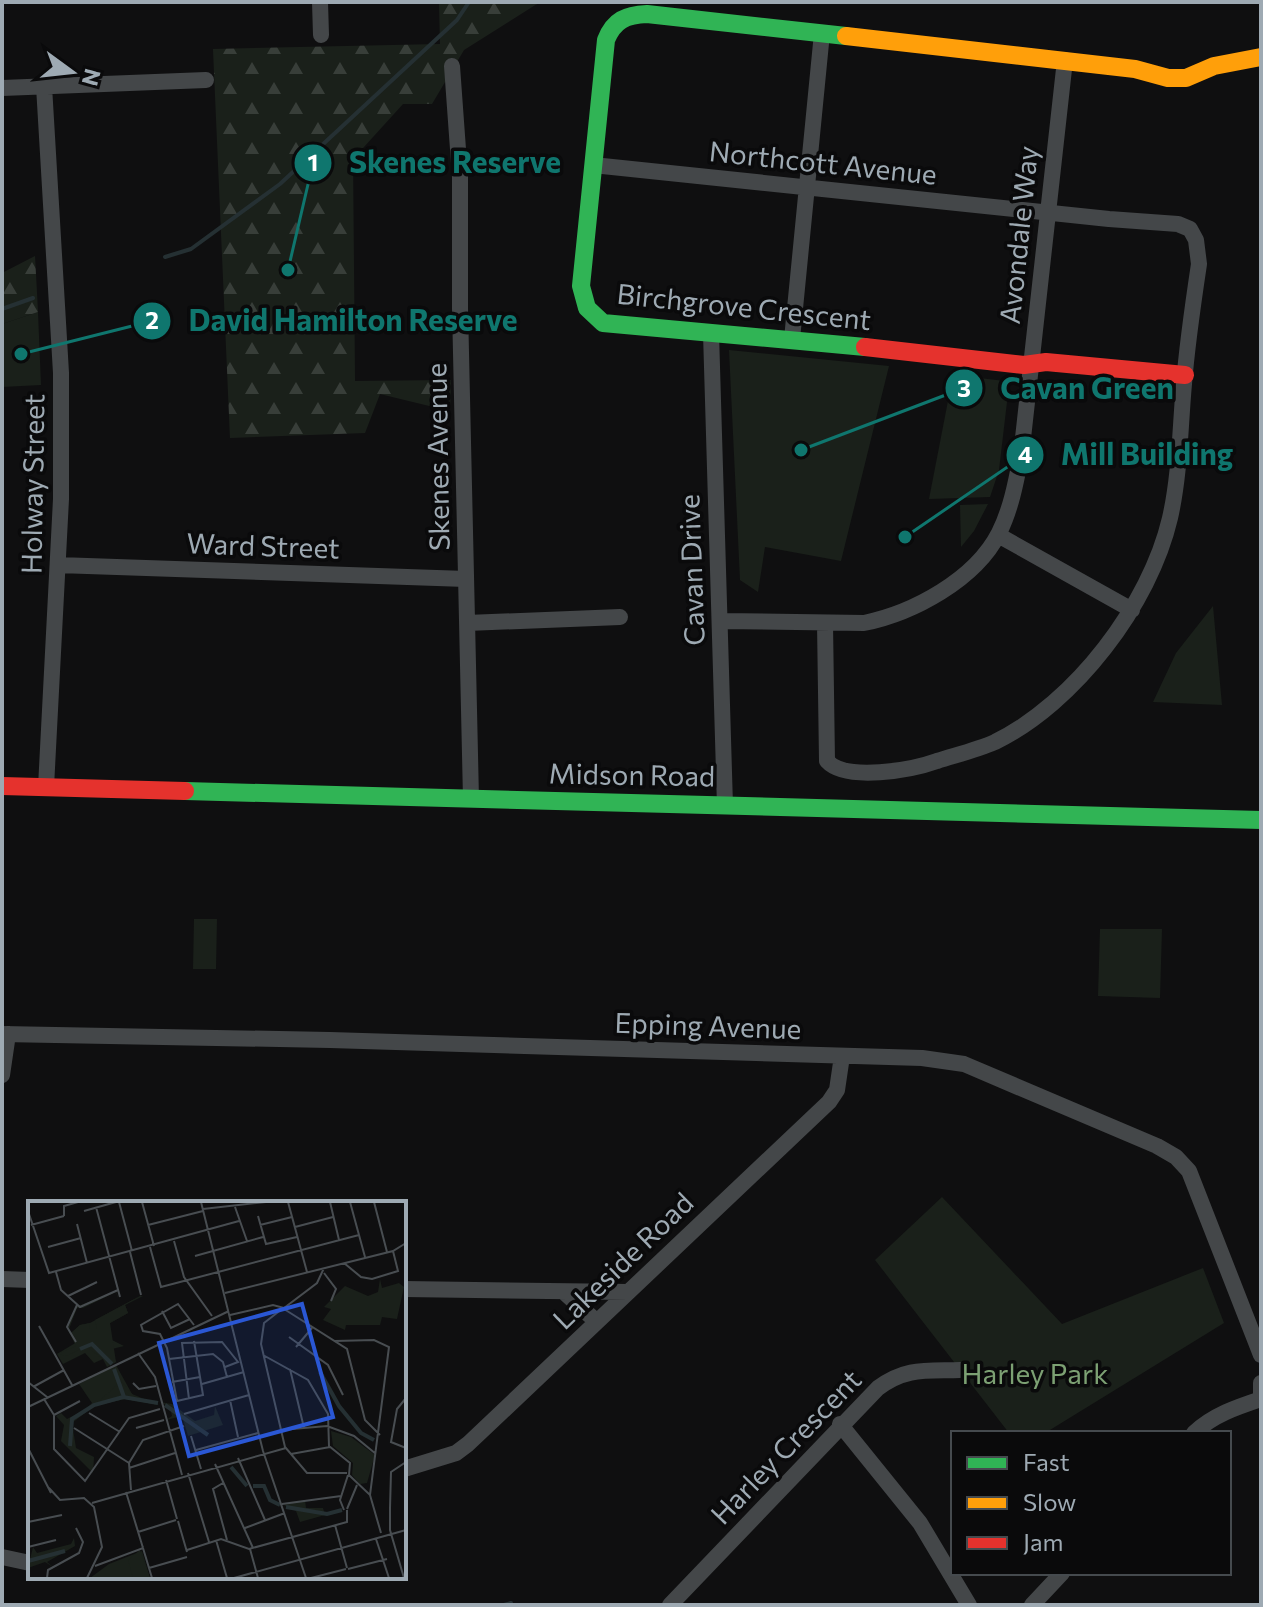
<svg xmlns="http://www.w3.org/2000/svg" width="1263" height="1607" font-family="Commissioner,sans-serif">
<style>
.green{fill:#1a201a}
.forest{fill:url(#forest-firs)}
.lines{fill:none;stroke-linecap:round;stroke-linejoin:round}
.stream{stroke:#253033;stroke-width:4}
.street{stroke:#444749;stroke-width:16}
.fast{stroke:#30b455;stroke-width:18}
.slow{stroke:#ff9f0a;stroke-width:18}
.jam{stroke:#e5322d;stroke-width:18}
.labels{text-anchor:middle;stroke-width:7;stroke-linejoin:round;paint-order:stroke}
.street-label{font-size:28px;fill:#9eaab3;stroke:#0a0a0b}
.park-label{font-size:28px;fill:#7ca073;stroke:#0a0a0b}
.inset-river{fill:none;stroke:#253033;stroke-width:4}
.inset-road{fill:none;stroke:#484d51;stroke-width:2}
.view{fill:#2a57d4;fill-opacity:0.15;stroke:#2a57d4;stroke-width:4}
.inset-edge{fill:none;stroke:#9eaab3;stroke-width:4}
.leader{fill:none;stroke:#0f766e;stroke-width:3}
.callout-dot{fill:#0f766e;stroke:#0a0a0b;stroke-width:3}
.mark-label{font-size:24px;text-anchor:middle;font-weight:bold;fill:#fff}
.callout-label{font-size:30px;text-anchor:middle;font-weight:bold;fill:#0f766e;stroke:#0a0a0b;stroke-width:7;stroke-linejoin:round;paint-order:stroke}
</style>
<defs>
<pattern id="forest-firs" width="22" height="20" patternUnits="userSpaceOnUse" patternTransform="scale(2)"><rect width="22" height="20" fill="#1a201a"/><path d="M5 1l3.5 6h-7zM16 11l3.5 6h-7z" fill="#383e39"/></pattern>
</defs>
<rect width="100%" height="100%" fill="#0f0f10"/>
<path class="green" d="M38,312L41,385L2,387V324Z
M729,350L889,366L841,561L765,547L758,592L740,580Z
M953,375L1005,381L1009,385L999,470L990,497L929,499Z
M988,504L974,531L961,547L960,505Z
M1213,606L1222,705L1153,702L1176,653Z
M194,919H217L216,969H193Z
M1100,929H1162L1160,998L1098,996Z
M942,1197L1062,1324L1203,1268L1224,1323L1045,1433H1009L875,1260Z"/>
<path class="forest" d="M439,2H540L464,50L432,104H403L353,159L355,381L451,380L450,411L380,394L365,433L230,438L213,49L440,44Z
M35,256L38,312L2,324V273Z"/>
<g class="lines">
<path class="stream" d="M165,257L191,249L280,184L457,20L469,2
M2,309L33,298
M504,1605L511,1603"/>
<path class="street" d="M320,2L321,35
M452,66L460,177V308L471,799
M44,86L61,373V499L46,787
M2,88L206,80
M593,165L1109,219L1178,224L1190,229L1196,240L1199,264C1193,304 1187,344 1184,384C1180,428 1180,474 1170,518C1150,604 1075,703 995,742C977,750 956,755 937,761C912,770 846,782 827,761L825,623
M711,333L725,806
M792,339L822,33
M998,535L1132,610
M58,565L466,579
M720,621L864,623C913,613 975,580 999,533C1011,509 1016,482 1021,456L1065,60
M467,623L620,617
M2,1034L330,1040L922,1058L964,1064L1157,1146L1176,1157L1189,1171L1261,1355
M2,1075L8,1034
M2,1279L30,1280
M404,1289L628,1292
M565,1293L597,1322
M1261,1383V1396
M840,1424L920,1523L969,1605
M1194,1433C1213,1415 1237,1407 1261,1399
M404,1469L456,1453L468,1444L829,1102L837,1090L842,1056
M2,1557L30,1563
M670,1605L878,1388C906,1367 927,1371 960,1370
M1032,1605L1062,1573"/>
<path class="fast" d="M846,36L647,14C626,15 614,20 606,40L581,286L587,308L603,323L865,347
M185,791L1261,820"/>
<path class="slow" d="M846,36L1135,69L1168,78H1186L1214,66L1261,57"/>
<path class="jam" d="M865,347L1024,365L1046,362L1185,375
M2,786L185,791"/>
</g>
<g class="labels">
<g class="street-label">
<text transform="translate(823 163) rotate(6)" y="10">Northcott Avenue</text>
<text transform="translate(1019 235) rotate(-84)" y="10">Avondale Way</text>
<text transform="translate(744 307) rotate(6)" y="10">Birchgrove Crescent</text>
<text transform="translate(438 457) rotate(-91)" y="10">Skenes Avenue</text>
<text transform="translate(33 484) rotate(-89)" y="10">Holway Street</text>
<text transform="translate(263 546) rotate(2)" y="10">Ward Street</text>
<text transform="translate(692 570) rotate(-92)" y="10">Cavan Drive</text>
<text transform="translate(632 775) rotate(1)" y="10">Midson Road</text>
<text transform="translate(708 1026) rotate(2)" y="10">Epping Avenue</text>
<text transform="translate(623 1261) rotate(-44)" y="10">Lakeside Road</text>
<text transform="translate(786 1447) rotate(-46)" y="10">Harley Crescent</text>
</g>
<g class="park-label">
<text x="1035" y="1384">Harley Park</text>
</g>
</g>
<g transform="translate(28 1201)">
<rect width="378" height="378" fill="#0f0f10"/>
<path d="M88,91L55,107H49L41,128L43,132L52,124L62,122L112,95H115L97,104L100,112L82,122V138L96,145L84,148L88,161L79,166L75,158L66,162L57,152L35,163L29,153L49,141L41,132L40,126L48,106L88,90L90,96V97ZM88,164L104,193L131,204L97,198L66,205L44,222L48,247L66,256L65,272L33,240L36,224L28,215L33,212L39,218L57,209L64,202L51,183ZM303,230L323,236L347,254L339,282L332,283L324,274L325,262L305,245ZM277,299L278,307H295L297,314L272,321L268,310L256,304ZM114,350L122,377H62L81,363Z" fill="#1a201a"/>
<path d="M352,78L354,87L371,82L376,86L369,118L354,116L352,124H318L317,129L295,119L303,108L296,106L317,85L340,95L350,91ZM112,95L97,104L100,112L82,122L88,161L82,164L58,145L39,155L29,153L48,145L42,133L52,124L62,122L61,128H69L67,119ZM93,180L106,195L131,204L97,198L66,205ZM132,201L144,203L167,220L186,214L187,205L195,224L160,235L154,215L138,219L144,215L142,206ZM46,337L47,345L19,361L25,366L17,361L0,367L5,346L9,352L43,343ZM112,349L122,377H105L100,359Z" fill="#1a201a"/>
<path class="inset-river" d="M52,148L64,143L84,163M86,168L96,196M292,171L311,205L333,232L346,239M137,204L180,234M42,245L44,218L66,204L95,196L130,202M203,266L219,285M225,285H236L242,299L252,304M258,306L299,313L314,309M0,360L37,350"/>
<path class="inset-road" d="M91,1L104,50M114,1L126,45M173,1L235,250L278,377M260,1L279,71M302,1L311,39M322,1L337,56M346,1L359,51M68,6L92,96M207,6L219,40M175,8L238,1M0,10L21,72L211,20M56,10L88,1M36,15V5L50,1M230,15L238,43L269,36M49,23L59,62M3,24L36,15M120,24L175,10M232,24L264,16M267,26L305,16M146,40L156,76L184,115M20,46L53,37M122,46L133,86L331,34M102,51L113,94M167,55L235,36M316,62L333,76L344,78L370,70L365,50M28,71L33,89L52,106L90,89M296,72L308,88L303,100M197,92L365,50L378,42M40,95L69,81M256,107L289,82L296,67M254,108L236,122L233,143L257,246L279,272H319M256,108L319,148L337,219L352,234M134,110L143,127L162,118M202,114L245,104L256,107M166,124L150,103L113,124L115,130L132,133L139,147L149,200L175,194L166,140M11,125L44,184M261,136L300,164L315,194M48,141L39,126L49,104M268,146L284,127M110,152L127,176L154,274M235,154L280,179L300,213L301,245L322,262L321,274L342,294L361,146L346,139L307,140M141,158L185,153L195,161L199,176M262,168L276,227M0,181L19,196M144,181L172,176M105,182L111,188L128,185M174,183L216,171M5,186L36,169M378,197L369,208L363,241L378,247M16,198L26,214V248L57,280L101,217L132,208M161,198L154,142L194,141L210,161L197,166M202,199L210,236M0,206L201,110M61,212L92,231M156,213L221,194M26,214L52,200M46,227L101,262M108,227L136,219M253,229L299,225L326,235L348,253M163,235L173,268M0,247L23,292M168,249L230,232M263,253L302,246M210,257L237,319M187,263L225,347M101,267L147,252M160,272L181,341M138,279L149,318M195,282L185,288L199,339M21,287L32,299L56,297L66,306L74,346L59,377M103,289L101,262L115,239L156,225M98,291L115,347M342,294L353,332M64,302L258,247M254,303L313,295M362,307V329L376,377M362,307L363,271L378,261M319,308L329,284M316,309L312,299L320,274M150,320L159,351M0,321L34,314M307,324L319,367M217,327L257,312M110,331L148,319M348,338L361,377M188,339L199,377M0,346L28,339M222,348L230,377M159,349L193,338L221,348L319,321V309M67,365L115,347L124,377M121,367L159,356M320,368L359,358M19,377L20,369L51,352L55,341L48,327M206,377L378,329M283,377L318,368"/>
<path class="view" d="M274,103L305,216L161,255L131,142Z"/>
<rect width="378" height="378" class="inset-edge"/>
</g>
<path class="leader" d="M288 270L313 163M21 354L152 321M801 450L964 388M905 537L1025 455"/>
<g class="callout-dot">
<circle cx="288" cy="270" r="8"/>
<circle cx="21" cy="354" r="8"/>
<circle cx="801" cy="450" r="8"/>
<circle cx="905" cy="537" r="8"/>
<circle cx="313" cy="163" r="20"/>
<circle cx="152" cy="321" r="20"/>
<circle cx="964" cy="388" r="20"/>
<circle cx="1025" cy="455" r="20"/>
</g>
<g class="mark-label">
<text x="313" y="171">1</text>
<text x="152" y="329">2</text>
<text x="964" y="397">3</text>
<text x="1025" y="463">4</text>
</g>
<g class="callout-label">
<text x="455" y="173">Skenes Reserve</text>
<text x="353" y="331">David Hamilton Reserve</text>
<text x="1087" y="399">Cavan Green</text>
<text x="1147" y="465">Mill Building</text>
</g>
<rect width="1263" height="1607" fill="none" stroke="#9eaab3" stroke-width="8"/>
<rect x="951" y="1431" width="280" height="144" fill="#0a0a0b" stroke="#454a4e" stroke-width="2"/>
<rect x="967" y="1457" width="40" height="12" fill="#30b455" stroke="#454a4e" stroke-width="2"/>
<text x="1023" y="1471" font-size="24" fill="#9eaab3">Fast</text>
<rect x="967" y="1497" width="40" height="12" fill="#ff9f0a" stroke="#454a4e" stroke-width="2"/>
<text x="1023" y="1511" font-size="24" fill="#9eaab3">Slow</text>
<rect x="967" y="1537" width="40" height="12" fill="#e5322d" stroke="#454a4e" stroke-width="2"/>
<text x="1023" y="1551" font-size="24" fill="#9eaab3">Jam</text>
<g transform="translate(72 72) rotate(105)" stroke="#0a0a0b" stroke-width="6" paint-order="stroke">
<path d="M0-6L14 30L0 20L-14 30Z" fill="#9eaab3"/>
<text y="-12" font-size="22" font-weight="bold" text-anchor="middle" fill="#9eaab3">N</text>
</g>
</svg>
